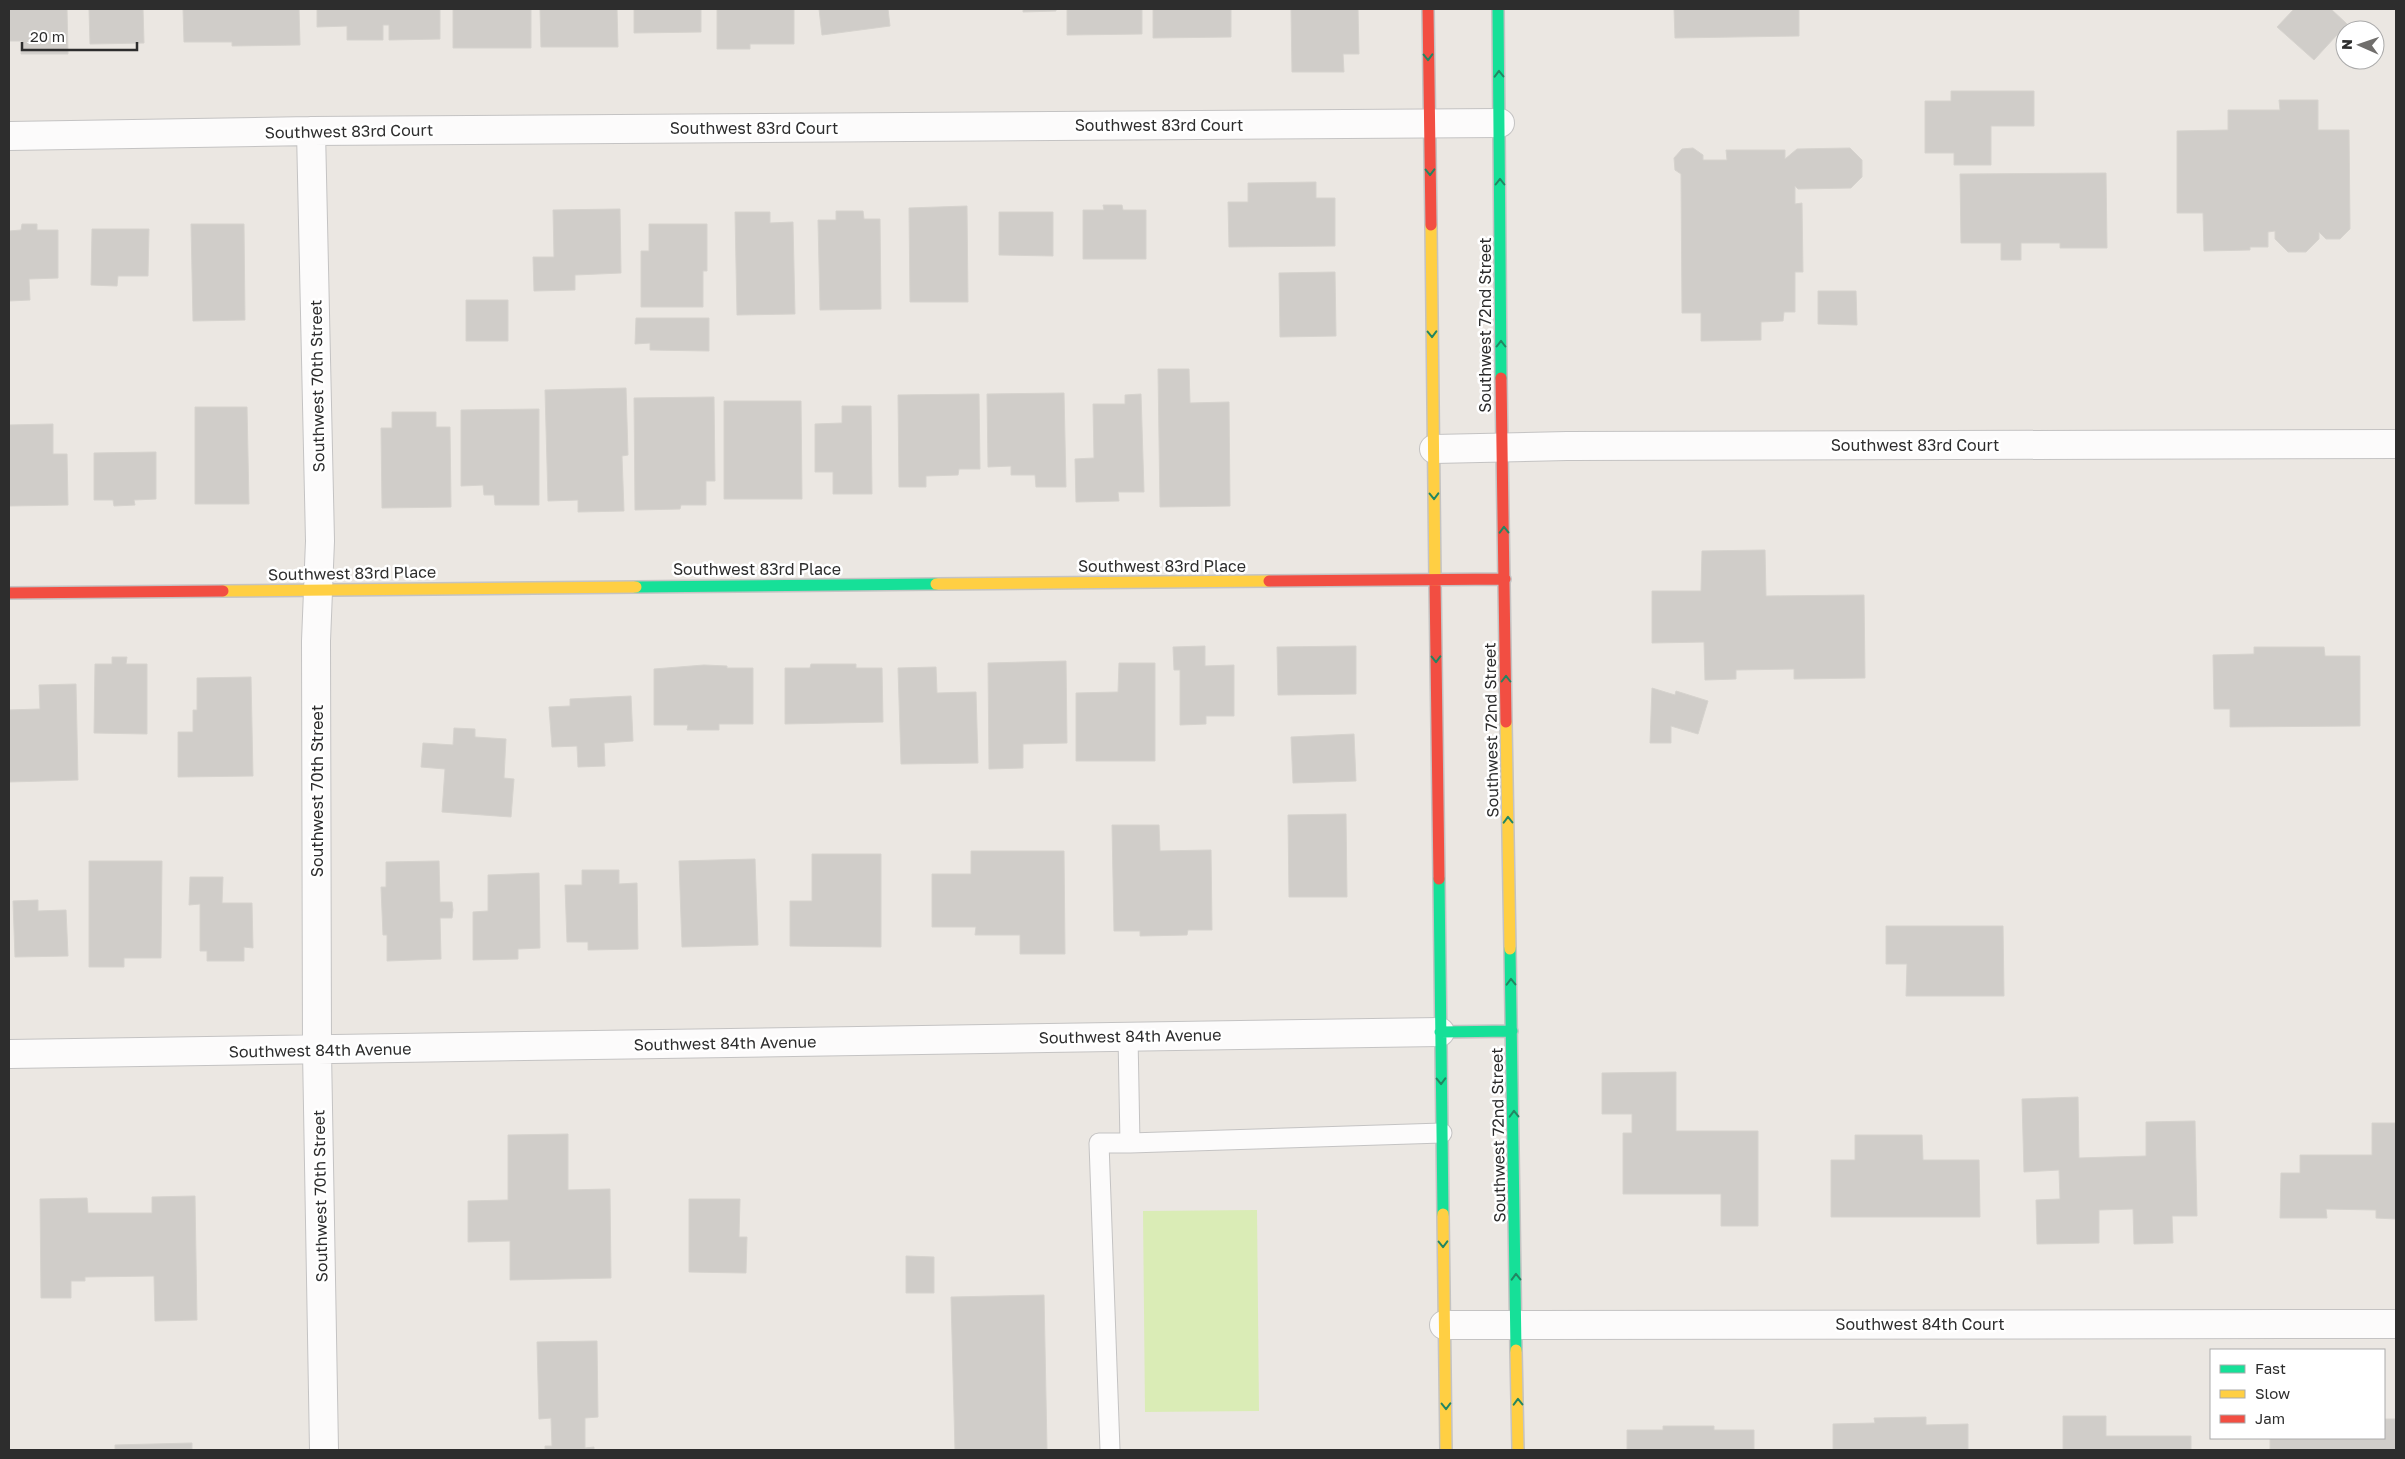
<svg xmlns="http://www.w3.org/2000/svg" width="2405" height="1459" font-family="'Golos Text',sans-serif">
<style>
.pitch{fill:#daecb6}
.building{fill:#d0cdc9;stroke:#d6d3ce}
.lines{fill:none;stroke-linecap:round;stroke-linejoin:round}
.lane-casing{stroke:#c4c3c3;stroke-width:21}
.street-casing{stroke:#c4c3c3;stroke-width:30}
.fast-casing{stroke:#c4c3c3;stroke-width:14}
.slow-casing{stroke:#c4c3c3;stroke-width:14}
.jam-casing{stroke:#c4c3c3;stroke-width:14}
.lane{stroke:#fcfbfb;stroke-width:19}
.street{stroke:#fcfbfb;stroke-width:28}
.fast{stroke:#16e098;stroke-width:11}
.slow{stroke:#ffcf43;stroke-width:11}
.jam{stroke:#f24e42;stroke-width:11}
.oneway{stroke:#228662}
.labels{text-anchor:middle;stroke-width:5;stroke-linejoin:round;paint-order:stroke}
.street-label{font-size:16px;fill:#2d2d2d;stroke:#fff}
</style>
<rect width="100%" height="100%" fill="#ebe7e2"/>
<path class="pitch" d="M1257,1210L1259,1411L1145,1412L1143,1211Z"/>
<path class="building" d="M9,9H67L68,54H21L22,41H9Z
M89,9H143L144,43L90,44Z
M183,9H299L300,45L232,46V42H184Z
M317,9H440V39L389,40V25H383V40H347V26L317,27Z
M453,9H531V48H453Z
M540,9H617L618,47H541Z
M634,9H701V32L634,33Z
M717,9H794V44H750V49H717Z
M819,9H888L890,26L822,35Z
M1023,9H1056V11L1023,12Z
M1067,9H1142V34L1067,35Z
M1153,9H1231V37L1153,38Z
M1291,9H1358L1359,54H1343L1344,72H1292Z
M1674,9H1799V36L1675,38Z
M2294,9H2331L2347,24L2314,60L2277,27Z
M1951,91H2034V126H1991V165H1954V153H1925V101H1951Z
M2279,100H2318V130H2349L2350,229L2340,239H2326L2319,232V239L2306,252H2288L2275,239V231L2268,232V247H2250V250L2204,251L2203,213H2177V131L2228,130V110H2280Z
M1693,148L1703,155V160H1727L1726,150H1785V159L1797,149L1850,148L1862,160V177L1851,188L1798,189L1795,186V204L1802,203L1803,272H1795V312H1784L1783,321L1761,322V340L1701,341V313H1682L1681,174L1675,170L1674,158L1682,149Z
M2106,173L2107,248H2060V243H2021V260H2001V243H1961L1960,174Z
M1316,182V198H1335V246L1229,247L1228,202H1248V183Z
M1103,205H1122L1123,210H1146V259H1083V210H1104Z
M967,206L968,302H910L909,208Z
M620,209L621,273L575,275V290L534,291L533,257H554L553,210Z
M836,211H863L864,219H880L881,309L820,310L818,220H836Z
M735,212H770V223L793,222L795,314L737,315Z
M999,212H1053V256L999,255Z
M22,224H37V230H58V278L29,279L30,300L9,301V231L21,230Z
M191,224H244L245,320L193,321Z
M649,224H707V271H703V307H641V251H649Z
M92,229H149L148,276H118L117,286L91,285Z
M1335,272L1336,336L1280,337L1279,273Z
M1818,291H1856L1857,325L1818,324Z
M466,300H508V341H466Z
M636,318H709V351L650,350V343L635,344Z
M1158,369H1189L1190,403L1229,402L1230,506L1160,507Z
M626,388L628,455L622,456L624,511L578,512V500L548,501L545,390Z
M1064,393L1066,487H1036L1035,475H1011V466L988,467L987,394Z
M979,394L980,469H959L958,475L926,476V487H899L898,395Z
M1141,394L1144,492H1118L1119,501L1076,502L1075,459L1094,458L1093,404H1125V395Z
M714,397L715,481H706V505H681L680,509L635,510L634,398Z
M724,401H801L802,499H724Z
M842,406H871L872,494H833V472H815V424L842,423Z
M195,407H247L249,504H195Z
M539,409V505H495L494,495H484L483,485L461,486V410Z
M392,412H436V427H450L451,507L382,508L381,428H392Z
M53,424V454H67L68,505L9,506V425Z
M156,452V499L134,500L135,505L114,506L113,500H94V453Z
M1765,550L1766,596L1864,595L1865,678L1794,679V669L1736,670V679L1705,680L1704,642L1652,643V591H1701L1702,551Z
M1205,646V666L1234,665V716H1206V724L1180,725V670H1174L1173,647Z
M1356,646V694L1278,695L1277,647Z
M2254,647H2324L2325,656H2360V726L2230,727V709H2214L2213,655L2254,654Z
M112,657H127L126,664H147V734L94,733L95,664H112Z
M1066,661L1067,743L1023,744V768L989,769L988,663Z
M1119,663H1155V761H1076V693L1118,692Z
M811,664H856V668H882L883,722L785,724V668H810Z
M704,665L727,666V668H753V724H719V730H687L688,725H654V669Z
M936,667L937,693L976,692L978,763L901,764L898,668Z
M251,677L253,776L178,777V732H193V710H197V678Z
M76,684L78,780L9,782V710L40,709L39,685Z
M1652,688L1675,695L1676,691L1708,701L1698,734L1671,726V743H1650Z
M631,696L633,741L604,743L605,766L578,767L577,746L552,747L549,707L570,706V699Z
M454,728L475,729V737L506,739L504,778L514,779L511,817L442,812L445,769L421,767L423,743L453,745Z
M1354,734L1356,781L1293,783L1291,737Z
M1346,814L1347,897H1289L1288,815Z
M1112,825H1159L1160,851L1211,850L1212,930H1188L1187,935L1140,936V931H1114Z
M971,851H1064L1065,954H1020V935H975L976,927H932V874H971Z
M812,854H881V947L790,946V901H812Z
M755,859L758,945L682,947L679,861Z
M89,861H162L161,958H124V967H89Z
M439,861L440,902H452L453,910L452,918H440L441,959L387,961V935H383L381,887H386V862Z
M582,870H619V884L637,883L638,949L588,950V942H567L565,885H582Z
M539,873L540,948L518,949V959L473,960V912L488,911V875Z
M190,877H223L222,903H252L253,948L244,947V961H207V951H200V904L189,905Z
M38,900V911L66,910L68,956L15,957L13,901Z
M1886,926H2003L2004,996H1906L1907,964H1886Z
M1676,1072V1131H1758V1226H1721V1194H1623V1133H1632V1114H1602V1073Z
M2078,1097L2079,1158L2146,1156V1122L2195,1121L2197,1216H2172L2173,1243L2134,1244L2133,1209L2099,1210V1243L2037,1244L2036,1200L2060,1199L2059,1170L2024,1172L2022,1099Z
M2372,1123H2396V1219L2376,1218V1210L2326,1209L2327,1218H2280L2281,1173H2300V1155H2372Z
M568,1134V1190L610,1189L611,1278L510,1280V1241L468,1242V1201L508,1200V1135Z
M1855,1135H1922L1923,1160H1979L1980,1217H1831V1160H1855Z
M195,1196L197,1320L155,1321L154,1276L85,1277V1281H71V1298H41L40,1199L87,1198L88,1213H152V1197Z
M689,1199H740L739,1237H747L746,1273L689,1272Z
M906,1256L934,1257V1293H906Z
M1044,1295L1047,1450H955L951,1297Z
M597,1341L598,1417L585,1418V1448L594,1447V1450H545V1446H552L551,1418L539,1419L537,1342Z
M2063,1416H2106V1436H2191V1450H2063Z
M1926,1417V1425L1968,1424V1450H1833V1424L1875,1423L1874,1418Z
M2384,1419H2396V1450H2270V1438H2384Z
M1663,1426H1714V1430H1754V1450H1627V1430H1663Z
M192,1443V1450H115V1445Z"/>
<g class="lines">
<g class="lane-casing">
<path id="lane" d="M1130,1143L1442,1133
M1110,1450L1099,1143H1130L1128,1036"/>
</g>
<g class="street-casing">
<path id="street" d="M311,131L320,541L316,641L317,1051L324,1450
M9,136L311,131L1500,123
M1434,449L1567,446L2396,444
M9,1054L1440,1032
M1444,1325L2396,1324"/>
</g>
<g class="fast-casing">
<path id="fast" d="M1498,9L1501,378
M636,587L936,584
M1439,879L1443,1214
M1510,949L1516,1350
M1440,1032L1512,1031"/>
</g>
<g class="slow-casing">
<path id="slow" d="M1431,225L1435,581
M936,584L1269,581
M223,591L636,587
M1506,722L1510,949
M1443,1214L1446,1450
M1516,1350L1518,1450"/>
</g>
<g class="jam-casing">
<path id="jam" d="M1428,9L1431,225
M1501,378L1506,722
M1269,581L1505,579
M1435,581L1439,879
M9,593L223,591"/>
</g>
<use href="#lane" class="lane"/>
<use href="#street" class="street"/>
<use href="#fast" class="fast"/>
<use href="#slow" class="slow"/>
<use href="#jam" class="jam"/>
</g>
<defs><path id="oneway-chevron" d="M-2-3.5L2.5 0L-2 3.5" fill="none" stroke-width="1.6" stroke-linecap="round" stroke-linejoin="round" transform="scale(1.25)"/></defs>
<g class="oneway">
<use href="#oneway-chevron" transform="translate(1428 57) rotate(89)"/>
<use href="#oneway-chevron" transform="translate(1499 74) rotate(-91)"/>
<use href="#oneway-chevron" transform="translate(1430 172) rotate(89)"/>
<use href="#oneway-chevron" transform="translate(1500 182) rotate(-90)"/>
<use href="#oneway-chevron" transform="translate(1432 334) rotate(89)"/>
<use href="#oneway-chevron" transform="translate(1501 344) rotate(-90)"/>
<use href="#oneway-chevron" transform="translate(1434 496) rotate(89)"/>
<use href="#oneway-chevron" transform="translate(1504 530) rotate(-91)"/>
<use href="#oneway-chevron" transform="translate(1436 659) rotate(89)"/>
<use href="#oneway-chevron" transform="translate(1506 679) rotate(-90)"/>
<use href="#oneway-chevron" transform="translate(1508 820) rotate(-91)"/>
<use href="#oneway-chevron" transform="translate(1511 982) rotate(-91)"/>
<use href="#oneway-chevron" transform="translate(1441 1081) rotate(89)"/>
<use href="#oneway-chevron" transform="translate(1514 1114) rotate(-91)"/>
<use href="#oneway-chevron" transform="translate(1443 1244) rotate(89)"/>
<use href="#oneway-chevron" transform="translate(1516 1277) rotate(-91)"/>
<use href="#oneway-chevron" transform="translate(1518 1402) rotate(-91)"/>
<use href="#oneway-chevron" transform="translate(1446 1406) rotate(89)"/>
</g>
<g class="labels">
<g class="street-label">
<text x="1159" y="131">Southwest 83rd Court</text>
<text x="754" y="134">Southwest 83rd Court</text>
<text transform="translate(349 131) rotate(-1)" y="6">Southwest 83rd Court</text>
<text transform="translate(1485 325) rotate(-90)" y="6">Southwest 72nd Street</text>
<text transform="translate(317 386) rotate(-91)" y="6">Southwest 70th Street</text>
<text x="1915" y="451">Southwest 83rd Court</text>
<text x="1162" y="572">Southwest 83rd Place</text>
<text x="757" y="575">Southwest 83rd Place</text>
<text transform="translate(352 573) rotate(-1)" y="6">Southwest 83rd Place</text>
<text transform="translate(1491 730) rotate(-91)" y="6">Southwest 72nd Street</text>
<text transform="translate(317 791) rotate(-90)" y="6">Southwest 70th Street</text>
<text transform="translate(1130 1036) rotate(-1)" y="6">Southwest 84th Avenue</text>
<text transform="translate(725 1043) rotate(-1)" y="6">Southwest 84th Avenue</text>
<text transform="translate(320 1050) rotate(-1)" y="6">Southwest 84th Avenue</text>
<text transform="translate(1498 1135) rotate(-91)" y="6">Southwest 72nd Street</text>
<text transform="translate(320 1196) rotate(-91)" y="6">Southwest 70th Street</text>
<text x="1920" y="1330">Southwest 84th Court</text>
</g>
</g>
<rect width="2405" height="1459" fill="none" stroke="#2d2d2d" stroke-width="20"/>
<rect x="2210" y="1349" width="175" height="90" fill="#ffffff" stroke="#ababab"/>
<rect x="2220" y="1365" width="25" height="8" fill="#16e098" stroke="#ababab"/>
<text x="2255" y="1374" font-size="15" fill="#2d2d2d">Fast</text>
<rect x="2220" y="1390" width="25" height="8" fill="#ffcf43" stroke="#ababab"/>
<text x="2255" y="1399" font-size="15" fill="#2d2d2d">Slow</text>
<rect x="2220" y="1415" width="25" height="8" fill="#f24e42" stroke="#ababab"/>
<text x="2255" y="1424" font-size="15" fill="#2d2d2d">Jam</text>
<g transform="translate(2360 45) rotate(272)"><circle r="24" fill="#ffffff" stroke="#ababab"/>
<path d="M0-4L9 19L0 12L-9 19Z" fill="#706e6c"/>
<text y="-8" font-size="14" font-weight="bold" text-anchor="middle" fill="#2d2d2d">N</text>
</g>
<path d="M22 42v8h115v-8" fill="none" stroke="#2d2d2d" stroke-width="2.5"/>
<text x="30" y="42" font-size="15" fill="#2d2d2d" stroke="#ffffff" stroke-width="4" paint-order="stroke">20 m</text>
</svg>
